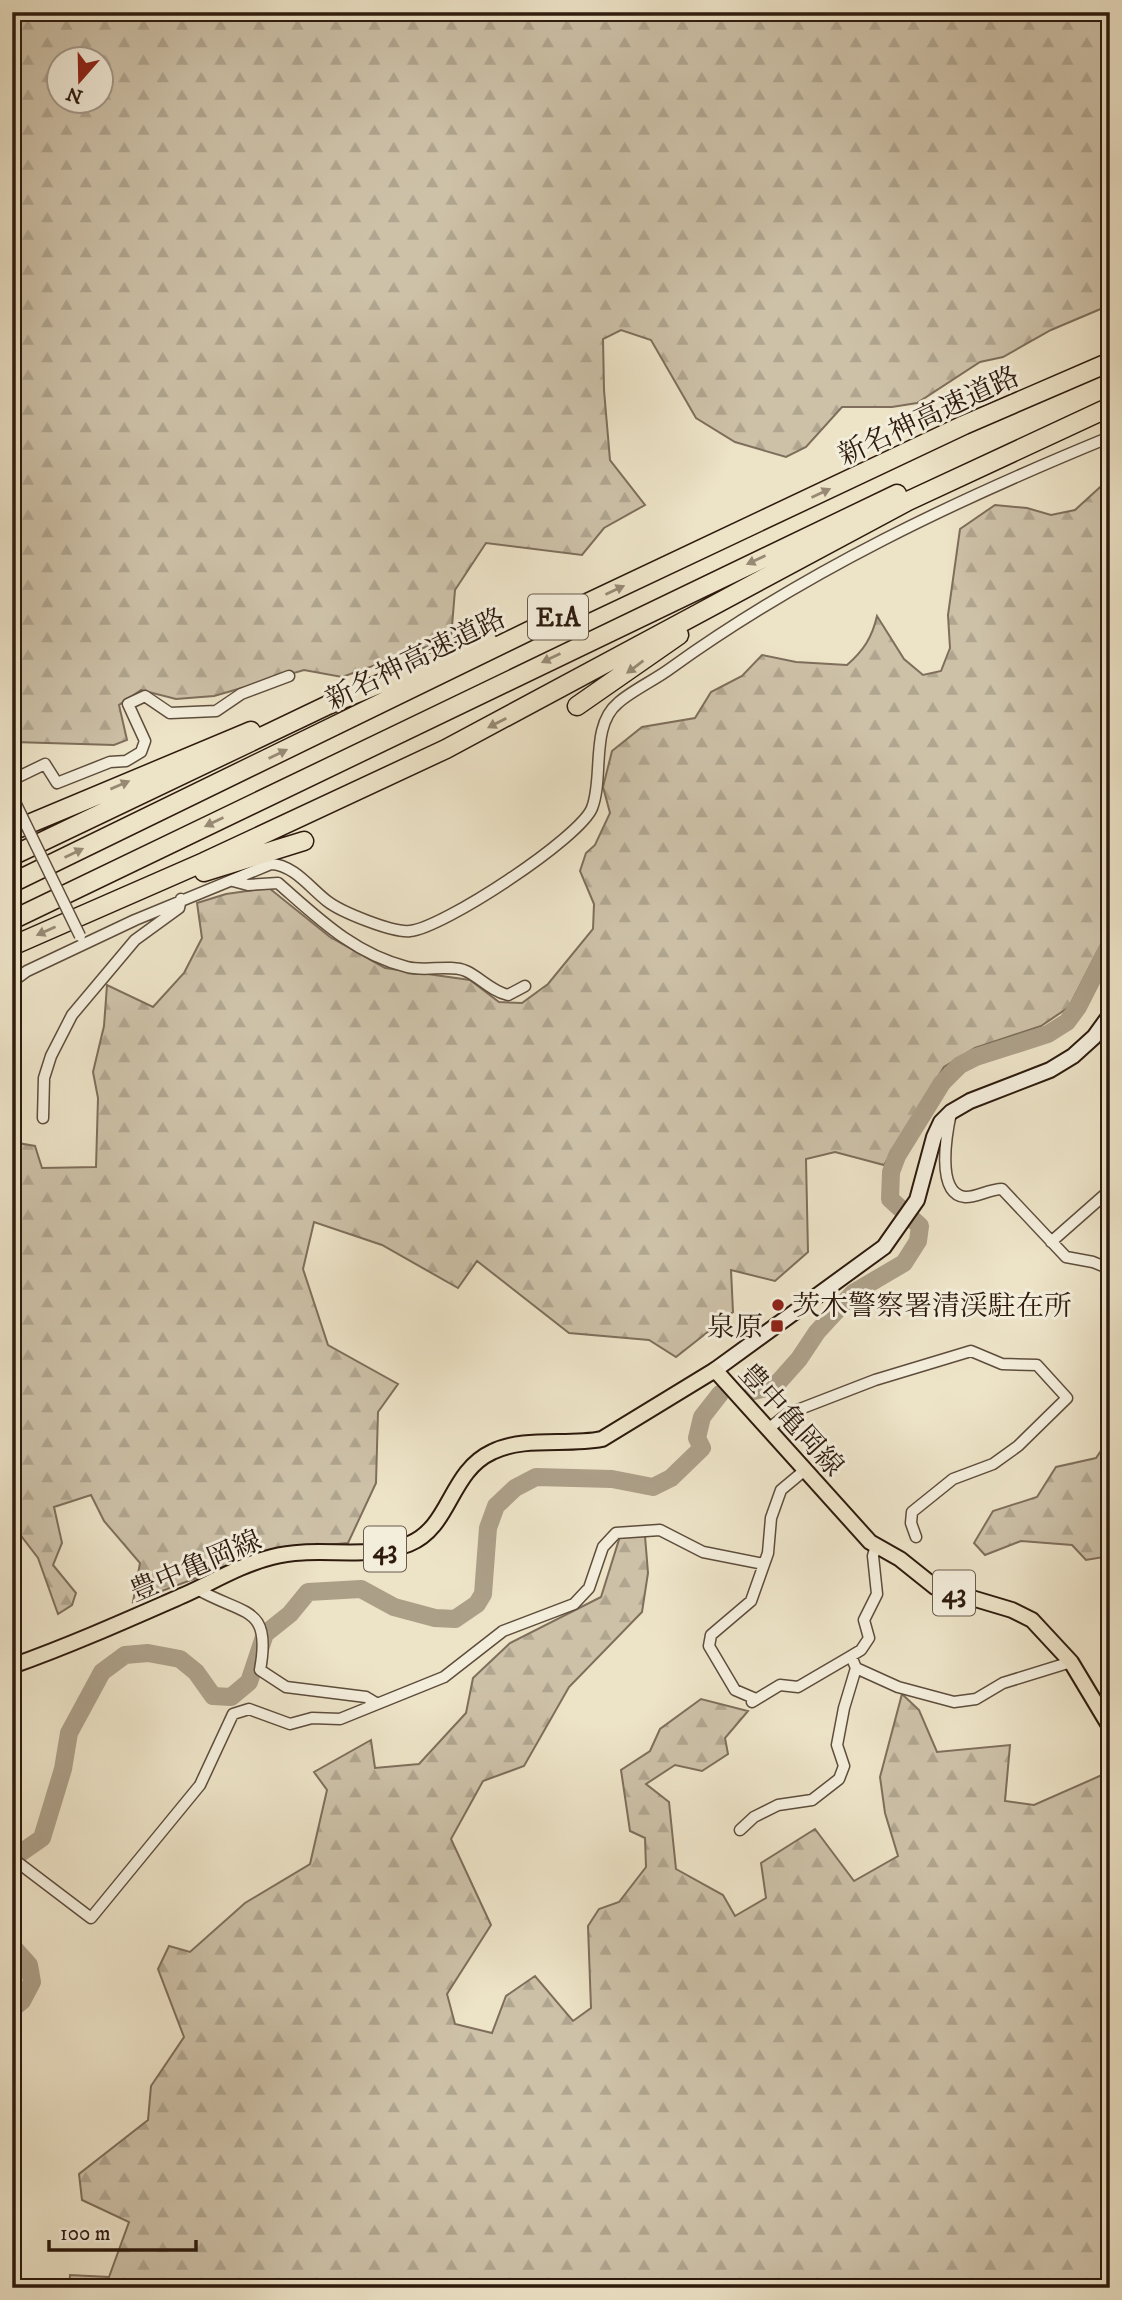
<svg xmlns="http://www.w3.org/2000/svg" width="1122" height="2300" font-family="'IM FELL DW Pica','Noto Serif JP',serif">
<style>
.forest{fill:url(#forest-firs);stroke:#7e6e5b;stroke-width:2;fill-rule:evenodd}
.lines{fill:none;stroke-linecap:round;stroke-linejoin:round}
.river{stroke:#ac9f88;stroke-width:18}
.minor-casing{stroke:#5e4d3c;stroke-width:13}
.secondary-casing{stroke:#2e1b0e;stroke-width:18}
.primary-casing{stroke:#2e1b0e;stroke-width:18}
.motorway-casing{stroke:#2e1b0e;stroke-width:21}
.minor{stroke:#f3eddb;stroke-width:10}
.secondary{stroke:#f3eddb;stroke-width:14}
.primary{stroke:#ede3c7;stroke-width:14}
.motorway{stroke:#ede3c7;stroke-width:18}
.minor-bridge-casing{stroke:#5e4d3c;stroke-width:13;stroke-linecap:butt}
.minor-bridge{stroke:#f3eddb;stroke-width:10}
.oneway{fill:#978974}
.poi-dot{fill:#8f2418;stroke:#f3eddb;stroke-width:2.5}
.labels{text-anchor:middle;stroke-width:6;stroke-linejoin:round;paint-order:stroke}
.shield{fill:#f3eddb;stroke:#695a4c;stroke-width:2}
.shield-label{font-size:26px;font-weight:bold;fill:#2e1b0e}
.street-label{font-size:28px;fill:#2e1b0e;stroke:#f3eddb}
.poi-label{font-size:28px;fill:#2e1b0e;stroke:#f3eddb;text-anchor:start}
</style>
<defs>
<pattern id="forest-firs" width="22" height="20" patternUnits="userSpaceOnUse" patternTransform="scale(1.75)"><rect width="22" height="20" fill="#cdc1a8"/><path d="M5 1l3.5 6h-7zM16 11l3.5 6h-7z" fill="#b0a58f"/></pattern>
</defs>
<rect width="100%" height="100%" fill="#ede3c7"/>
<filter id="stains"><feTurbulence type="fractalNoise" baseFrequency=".00286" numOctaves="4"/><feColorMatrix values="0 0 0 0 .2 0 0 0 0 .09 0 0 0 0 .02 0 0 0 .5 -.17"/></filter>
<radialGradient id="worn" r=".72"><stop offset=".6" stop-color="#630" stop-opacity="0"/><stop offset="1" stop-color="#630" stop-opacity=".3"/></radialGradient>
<path class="forest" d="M12,12H1098L1110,28V305L1051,330L1003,357L980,362L917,403L892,407H842L806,447L786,457L735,442L696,418L651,340L621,330L603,339L604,390L610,460L645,505L604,528L582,555L486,543L455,590L451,638L342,677L304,670L214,696L176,699L141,690L119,705L127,740L114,745L14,742ZM60,60H102V102H60Z
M1110,478V927L1069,1007L1041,1026L975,1048L944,1067L884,1165L835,1152L806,1159L808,1252L775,1281L731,1270L733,1312L676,1357L649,1340L569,1333L477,1261L458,1288L382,1245L314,1222L303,1269L328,1345L398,1384L378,1412L376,1483L348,1543L270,1550L133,1602L140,1563L104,1521L91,1495L54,1507L62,1543L53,1565L76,1593L72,1605L58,1614L38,1558L12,1524V1142L35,1146L42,1168L96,1167L98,1098L93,1072L104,1026L107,985L153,1007L184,973L202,938L197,903L226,894L269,888L330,937L385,968L470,980L499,1002L522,1003L548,984L593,929L594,904L580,871L586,853L595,845L610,813L603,787L612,751L642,727L695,718L711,692L742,676L762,655L796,662L847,665C863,651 872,638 877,616L904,659L923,675L941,671L950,648L948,615L960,529L995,505L1027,508L1051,515L1075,510Z
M1107,1442L1110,1444V1556L1086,1560L1072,1545L1021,1541L985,1555L974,1543L993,1511L1037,1497L1056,1467L1096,1458Z
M622,1530L645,1536L648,1573L642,1612L569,1687L524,1766L483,1781L451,1839L491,1925L447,1994L455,2024L492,2033L506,1996L535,1976L573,2021L591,2008L588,1926L599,1909L619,1902L646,1867L645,1838L630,1831L621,1770L650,1751L660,1729L701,1699L748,1711L725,1738L728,1754L702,1771L675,1765L646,1784L669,1802L676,1869L723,1895L735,1916L766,1898L761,1863L815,1829L854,1881L898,1856L885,1813L880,1777L902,1694L919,1710L937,1752L1010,1745L1005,1801L1034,1805L1102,1775L1110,1781V2288H69L70,2275L109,2277L129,2222L82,2200L79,2174L148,2120L151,2086L184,2037L158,1969L169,1946L190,1952L245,1903L310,1864L327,1790L314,1772L371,1740L375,1768L419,1764L466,1713L473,1678L510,1643L601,1597Z"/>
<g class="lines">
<path class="river" d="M754,1391L775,1386L799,1359L817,1332L853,1293L904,1263L918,1241L920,1226L890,1199L891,1172L897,1156L942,1083L960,1065L976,1057L1048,1034L1067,1022L1078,1007L1110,944
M12,1859L42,1838L63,1769L69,1733L102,1672L125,1655L148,1653L180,1659L196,1672L213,1696L231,1697L249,1682L265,1634L290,1614L308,1592L361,1589L394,1607L435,1618L455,1619L477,1604L483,1594L488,1528L496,1506L515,1488L536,1477L612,1479L653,1487L671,1478L702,1448L697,1438L702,1417L720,1394
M12,1946L29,1965L32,1982L22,2001L12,2009"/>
<g class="minor-casing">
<path id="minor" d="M12,780L45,764L57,783L110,762L126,761L141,752L145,741L128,704L145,696L170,713L216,711L241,694L289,676
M233,881L248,885L278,883C318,918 354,954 407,967C425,972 450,964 466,971C481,978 491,991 508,995L525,986
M12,982L27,971L135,920L271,864C294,865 310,888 327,901C341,912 393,933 410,931C443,928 580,838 592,808C604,777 590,726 618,703C631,691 655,680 671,668C806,571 956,500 1110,437
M951,1113C947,1131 935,1194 965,1197C976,1198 989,1189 1002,1189L1066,1257L1093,1262L1110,1269
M43,1118L44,1078L51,1056L72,1015L135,940L179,908L181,899
M1051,1242L1110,1190
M768,1429L787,1414L875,1380L971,1351L1002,1364L1037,1365L1067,1398L1018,1446L993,1464L953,1479L912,1512L911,1523L916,1537
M197,1589C244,1616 272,1605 260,1670L286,1687L366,1697L376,1703
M856,1668L898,1687L954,1702L976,1699L1003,1683L1071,1662
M756,1699L735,1690L709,1646L711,1635L751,1601L768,1553L771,1518L781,1490L805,1470
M752,1702L780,1685L798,1687L851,1656
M740,1830L754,1817L778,1805L812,1800L839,1779L844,1766L837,1745L844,1708L856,1668L851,1656L861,1650L869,1638L864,1620L877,1594L873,1556L876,1545
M12,1858L91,1918L200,1785L233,1714L249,1709L290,1724L312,1718L340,1719L444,1677L503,1631L574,1604L589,1588L603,1547L616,1533L660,1530L703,1552L764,1564"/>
</g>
<g class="secondary-casing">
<path id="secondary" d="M715,1370L884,1247L917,1200L934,1137L941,1122L951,1112L970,1101L1050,1070L1073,1056L1094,1037L1110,1015"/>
</g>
<g class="primary-casing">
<path id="primary" d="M12,1666C71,1645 127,1620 184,1595C213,1582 240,1565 272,1557C316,1545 366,1561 409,1544C451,1527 449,1472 492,1452C524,1436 567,1446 602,1439L715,1370L870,1542L900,1559L935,1587L1012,1610L1032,1620L1071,1662L1110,1727"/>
</g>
<g class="motorway-casing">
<path id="motorway" d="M577,706L679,635
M12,831L251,731
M12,856L328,705L487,640
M204,872L304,841
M12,883L566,613L964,425L1110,362
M12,920L897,494
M12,946L204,862L446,749L908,501L1110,407"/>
</g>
<use href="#minor" class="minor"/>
<use href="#secondary" class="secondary"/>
<use href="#primary" class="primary"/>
<use href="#motorway" class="motorway"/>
<g class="minor-bridge-casing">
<path id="minor-bridge" d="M13,798L80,936"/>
</g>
<use href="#minor-bridge" class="minor-bridge"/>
</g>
<defs><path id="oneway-solid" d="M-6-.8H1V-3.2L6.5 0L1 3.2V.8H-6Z" transform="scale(1.75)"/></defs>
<g class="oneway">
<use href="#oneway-solid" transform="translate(821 493) rotate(-25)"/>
<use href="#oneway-solid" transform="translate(756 560) rotate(155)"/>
<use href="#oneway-solid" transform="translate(615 590) rotate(-25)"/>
<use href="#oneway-solid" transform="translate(551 658) rotate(154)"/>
<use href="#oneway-solid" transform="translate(635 667) rotate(143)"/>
<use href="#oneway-solid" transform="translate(497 723) rotate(153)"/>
<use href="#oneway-solid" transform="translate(278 754) rotate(-26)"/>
<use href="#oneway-solid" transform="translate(120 785) rotate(-23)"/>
<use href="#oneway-solid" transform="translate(214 822) rotate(154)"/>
<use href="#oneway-solid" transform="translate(74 853) rotate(-26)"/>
<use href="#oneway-solid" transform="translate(46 931) rotate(156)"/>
</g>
<g class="poi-dot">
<circle cx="778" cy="1305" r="7"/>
<rect x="770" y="1319" width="14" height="14" rx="3.5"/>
</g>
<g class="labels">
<g class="shield">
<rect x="528" y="594.5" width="60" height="45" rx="5"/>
<rect x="364" y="1526.5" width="42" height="45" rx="5"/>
<rect x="933" y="1570.5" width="42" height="45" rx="5"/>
</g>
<g class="shield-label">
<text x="558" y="626">E1A</text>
<text x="385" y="1558">43</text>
<text x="954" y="1602">43</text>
</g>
<g class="street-label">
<text transform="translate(928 415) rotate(-25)" y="10">新名神高速道路</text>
<text transform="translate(415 658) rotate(-26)" y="10">新名神高速道路</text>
<text transform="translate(792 1419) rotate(48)" y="10">豊中亀岡線</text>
<text transform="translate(195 1565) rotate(-23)" y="10">豊中亀岡線</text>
</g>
<g class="poi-label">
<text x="792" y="1315">茨木警察署清渓駐在所</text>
<text x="763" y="1336" text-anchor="end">泉原</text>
</g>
</g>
<rect width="1122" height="2300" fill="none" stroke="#ede3c7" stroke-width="42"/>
<rect x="14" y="14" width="1094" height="2272" fill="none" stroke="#2e1b0e" stroke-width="3.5"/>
<rect x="21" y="21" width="1080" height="2258" fill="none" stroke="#2e1b0e" stroke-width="2"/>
<g transform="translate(80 80) rotate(200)"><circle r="33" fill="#f3eddb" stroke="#a49989" stroke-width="2"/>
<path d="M0-5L12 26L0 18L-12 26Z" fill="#8f2418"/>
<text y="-10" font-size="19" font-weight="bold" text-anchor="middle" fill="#2e1b0e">N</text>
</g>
<path d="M49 2240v10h147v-10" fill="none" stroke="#2e1b0e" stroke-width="3.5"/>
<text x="60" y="2240" font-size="21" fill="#2e1b0e" stroke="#f3eddb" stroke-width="5" paint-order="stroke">100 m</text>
<rect width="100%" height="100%" filter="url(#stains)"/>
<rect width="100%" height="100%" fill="url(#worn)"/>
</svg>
